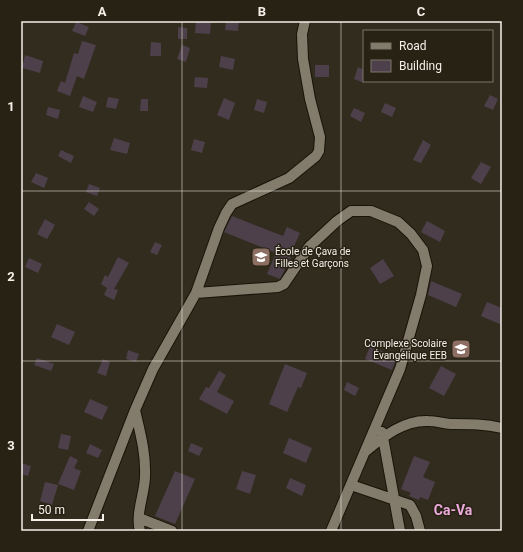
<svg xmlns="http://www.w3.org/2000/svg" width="523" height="552" font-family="Roboto,sans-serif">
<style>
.building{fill:#4d404a}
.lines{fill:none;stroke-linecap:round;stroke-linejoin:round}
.minor-casing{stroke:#191408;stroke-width:12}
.minor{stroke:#837c6d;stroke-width:10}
.grid{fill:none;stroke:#f4f0e8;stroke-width:1;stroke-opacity:0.55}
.labels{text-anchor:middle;stroke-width:3;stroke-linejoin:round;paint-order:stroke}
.poi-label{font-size:10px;fill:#f4f0e8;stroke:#282215;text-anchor:start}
.district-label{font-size:14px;font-weight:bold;fill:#ecabdd;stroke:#282215}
.neatline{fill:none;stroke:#f4f0e8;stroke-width:1.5}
.grid-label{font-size:13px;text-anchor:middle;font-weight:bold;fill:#f4f0e8}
</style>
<rect width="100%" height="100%" fill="#322c1f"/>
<path class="building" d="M196,21H211L210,34L195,33Z
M226,21H239L238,31L225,30Z
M76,22L89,27L85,36L72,31Z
M178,27L187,28V39H178Z
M82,41L96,45L84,79L77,76L70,96L57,91L61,81L65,83L74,53L78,54Z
M151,42L161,43V56H150Z
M182,45L190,48L186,62L177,59Z
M25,55L43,61L40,73L22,68Z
M221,56L235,59L233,70L219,67Z
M315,65H329V77H315Z
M358,67L364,70V83L354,79Z
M195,77L208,78L207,88L194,87Z
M490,95L498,99L493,110L484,106Z
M83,96L97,102L93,112L79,107Z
M108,97L119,99L116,109L106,107Z
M224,98L235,103L229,120L217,115Z
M141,99H148V111H140Z
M257,99L267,102L264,113L254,110Z
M385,103L396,108L392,117L381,112Z
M48,107L60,110L58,119L46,115Z
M354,108L365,113L361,122L350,116Z
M114,138L130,143L127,154L110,150Z
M194,139L205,142L202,153L191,150Z
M423,140L431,145L421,163L413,160Z
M61,150L74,156L71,163L58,156Z
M481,162L491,167L481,184L471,178Z
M36,173L48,178L44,188L31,182Z
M89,184L100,188L97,196L86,192Z
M89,202L99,209L94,216L84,209Z
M232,216L283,236L287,227L300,233L289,257H291L280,279L267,274L276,253L224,232Z
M45,219L55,225L47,239L37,234Z
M427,221L445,231L440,242L421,232Z
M155,242L162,245L157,255L150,252Z
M118,257L129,263L114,289L118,290L114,300L104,295L107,288L101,284L105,275L108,277Z
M29,258L42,264L38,273L25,267Z
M383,259L394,276L380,284L370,268Z
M431,281L462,294L456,307L428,295Z
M487,302L502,308V325L481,316Z
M57,324L75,332L69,345L51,337Z
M370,346L397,357L392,370L365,359Z
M128,350L139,354L136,362L126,359Z
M37,358L54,364L51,371L34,365Z
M103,359L110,362L106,376L97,373Z
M285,364L307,373L301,388L298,387L287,412L269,404Z
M441,366L456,374L444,396L429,388Z
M219,371L226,375L217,392L234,401L227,414L199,399L206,387L209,388Z
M347,382L359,388L355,396L344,390Z
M90,399L108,407L102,420L84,412Z
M61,434L71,436L68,450L58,448Z
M289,438L312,448L306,463L283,453Z
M191,443L203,448L199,456L188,451Z
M90,444L102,450L98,458L86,453Z
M70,456L78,460L74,468L81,471L74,490L58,484Z
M414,456L430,462L423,477L435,482L428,500L420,497L419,500L409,496L411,493L401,489Z
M21,463L31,466L28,476L21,474Z
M175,471L195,479L175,524L155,516Z
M242,471L256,475L250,494L236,489Z
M290,478L306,485L302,496L286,488Z
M45,482L58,485L52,505L40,501Z"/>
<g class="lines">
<g class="minor-casing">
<path id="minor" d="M196,293L278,287L284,284L309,247L337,221L351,211H371L398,222L411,234L423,250L427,266L421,295L400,369L331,531
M135,410C140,432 146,453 145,476C145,493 135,514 140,531
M382,432L400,531
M366,451C384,436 404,420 428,421C437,421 445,424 453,424C470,424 485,424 502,428
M351,485L410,505L416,516L420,531
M139,518L172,531
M88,531L135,410L153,369L196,293L219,228L226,213L232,204L289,178L316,156L319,151L320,137L310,99L303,59L302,34L305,21"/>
</g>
<use href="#minor" class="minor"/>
</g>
<path class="grid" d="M182,21V531M341,21V531M21,191H502M21,361H502"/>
<defs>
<g id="school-square" transform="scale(1)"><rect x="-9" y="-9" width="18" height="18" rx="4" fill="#8d6e63" stroke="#282215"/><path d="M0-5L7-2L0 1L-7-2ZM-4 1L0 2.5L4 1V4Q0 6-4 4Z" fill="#fff"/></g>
</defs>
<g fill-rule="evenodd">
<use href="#school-square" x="261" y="257"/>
<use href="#school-square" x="461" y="349"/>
</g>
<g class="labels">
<g class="poi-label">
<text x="275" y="255">École de Çava de<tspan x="275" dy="12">Filles et Garçons</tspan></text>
<text x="447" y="347" text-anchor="end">Complexe Scolaire<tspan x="447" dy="12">Évangélique EEB</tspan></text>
</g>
<g class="district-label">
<text x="453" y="515">Ca-Va</text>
</g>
</g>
<rect width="523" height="552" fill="none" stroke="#282215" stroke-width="44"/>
<rect x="363" y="30" width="130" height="52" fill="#282215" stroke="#7a7469"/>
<rect x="371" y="43" width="20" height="6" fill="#837c6d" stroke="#7a7469"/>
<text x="399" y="50" font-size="12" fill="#f4f0e8">Road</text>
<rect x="371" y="60" width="20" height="12" fill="#4d404a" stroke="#7a7469"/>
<text x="399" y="70" font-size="12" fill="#f4f0e8">Building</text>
<path d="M32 514v6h71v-6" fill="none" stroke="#f4f0e8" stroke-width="2"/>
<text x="38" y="514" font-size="12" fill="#f4f0e8" stroke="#282215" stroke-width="3" paint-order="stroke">50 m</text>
<rect x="22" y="22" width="479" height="508" class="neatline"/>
<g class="grid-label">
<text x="102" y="16">A</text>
<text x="262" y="16">B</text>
<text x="421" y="16">C</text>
<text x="11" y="111">1</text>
<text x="11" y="281">2</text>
<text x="11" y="450">3</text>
</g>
</svg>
